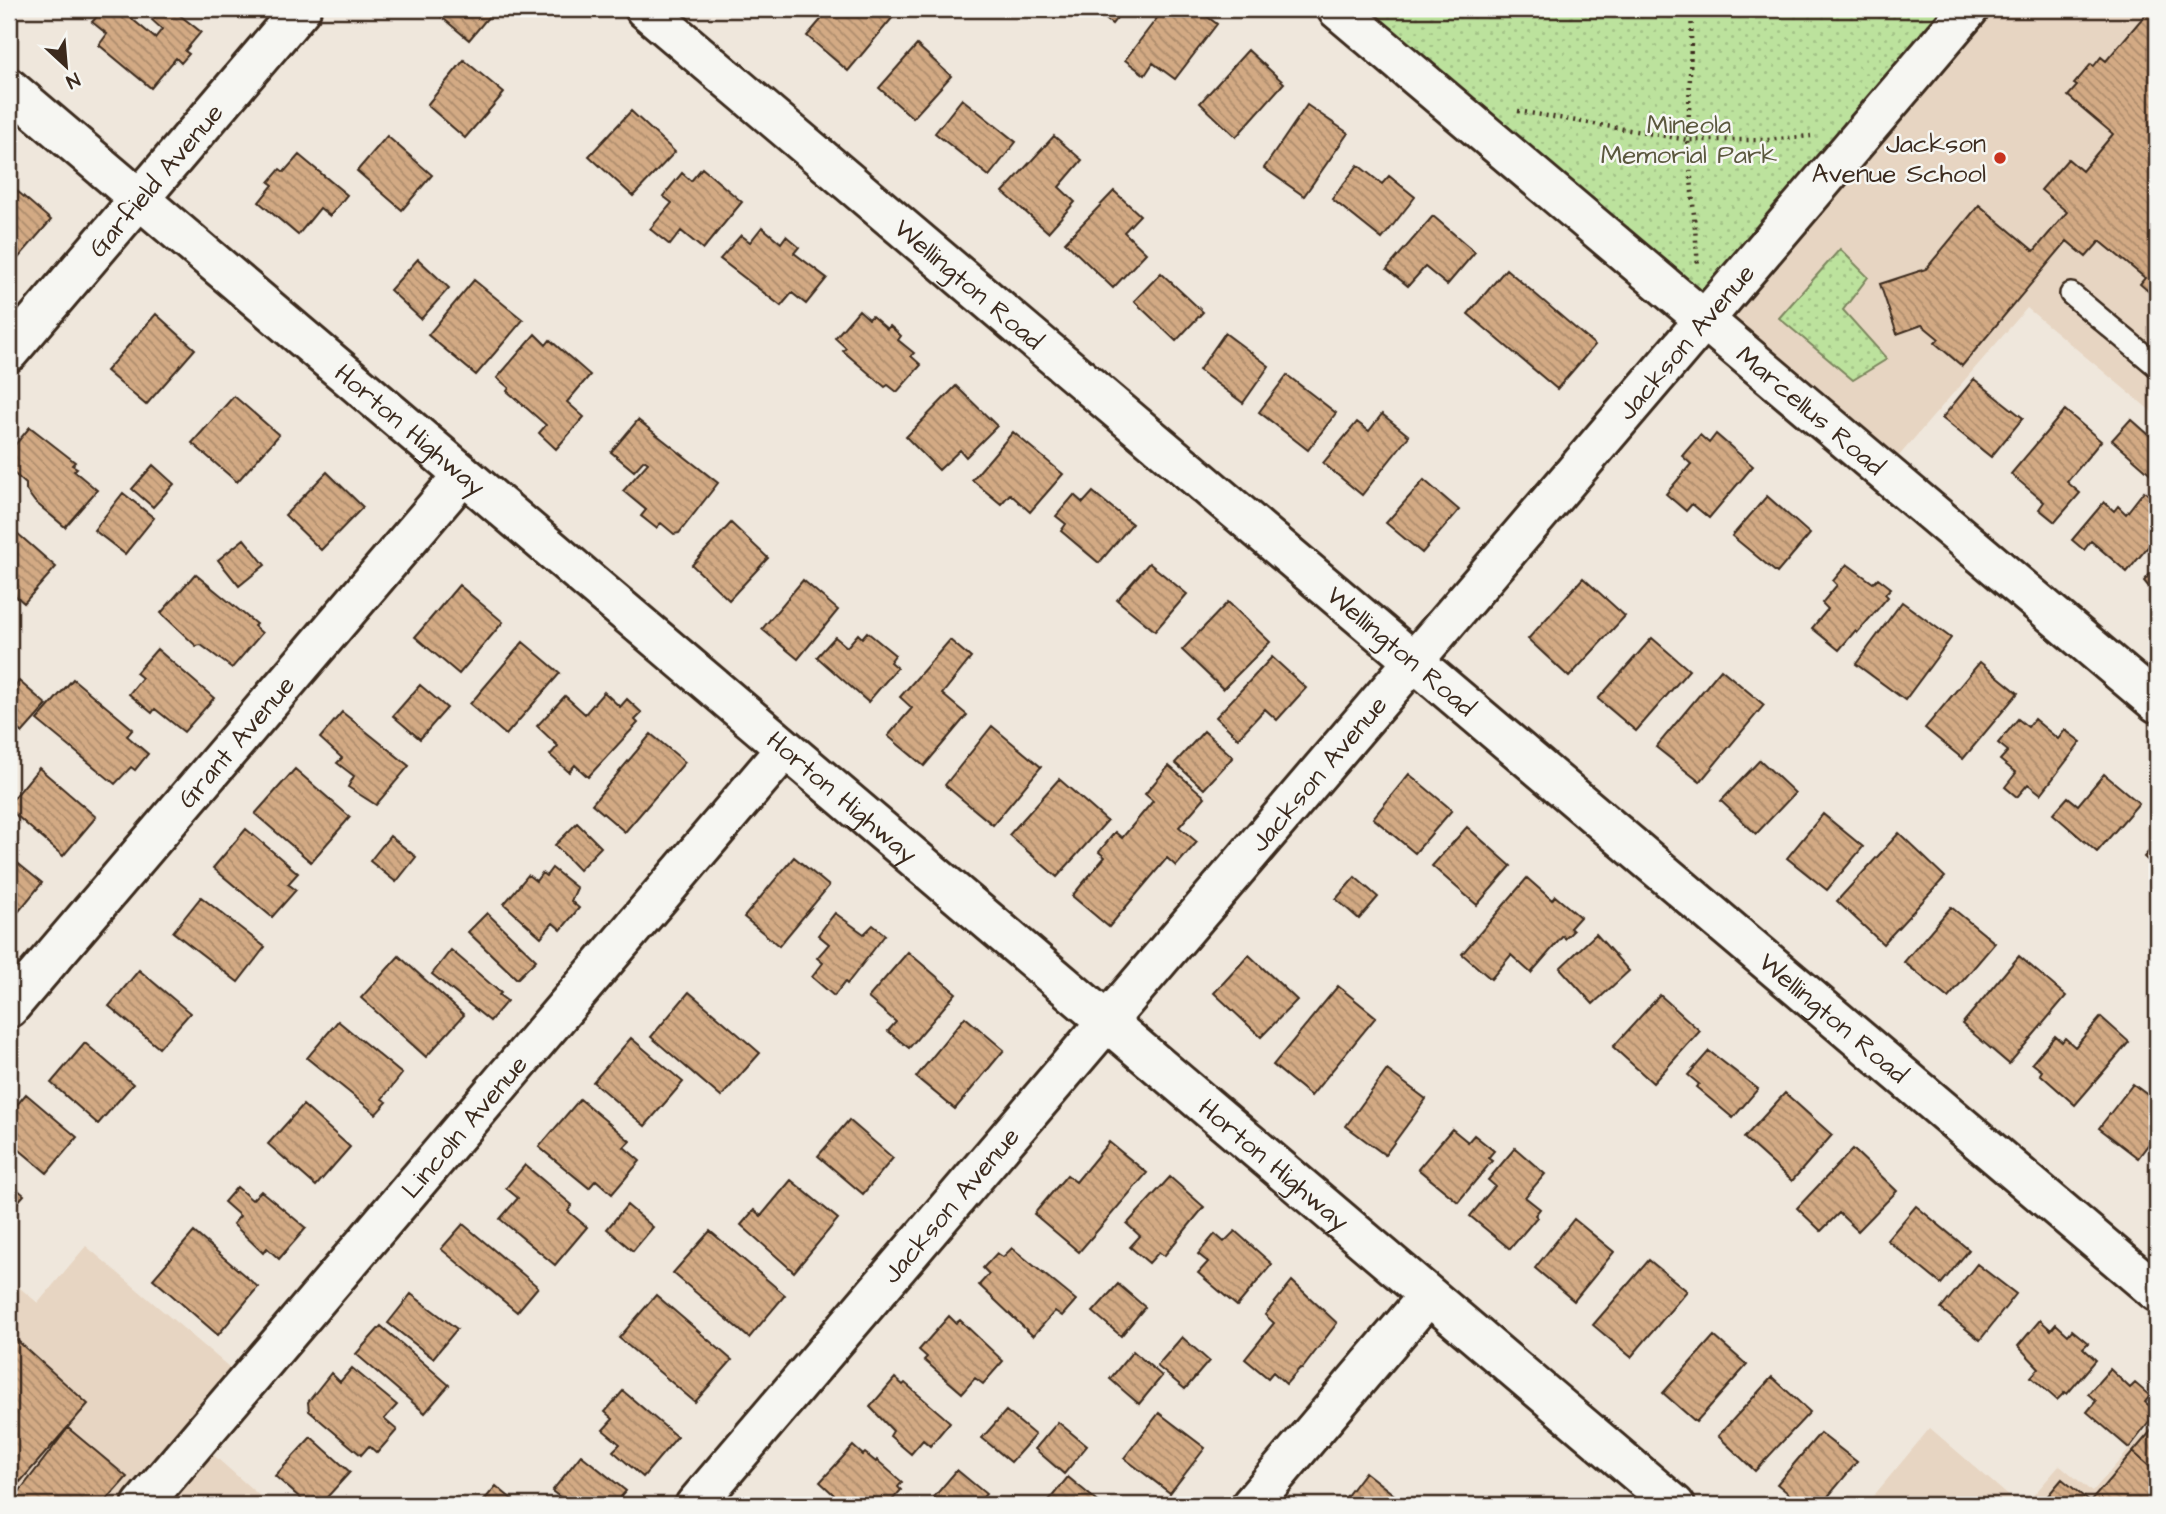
<svg xmlns="http://www.w3.org/2000/svg" width="2166" height="1514" font-family="'Architects Daughter',sans-serif">
<style>
.built{fill:#e7d5c2}
.park{fill:url(#park-dots);stroke:#7c865e;stroke-width:2}
.building{fill:url(#building-back-hatch);stroke:#3b2a1e;stroke-width:2}
.lines{fill:none;stroke-linecap:round;stroke-linejoin:round}
.service-casing{stroke:#3b2a1e;stroke-width:26}
.minor-casing{stroke:#3b2a1e;stroke-width:44}
.path{stroke:#3b2a1e;stroke-width:4.5;stroke-dasharray:2 5;stroke-linecap:butt}
.service{stroke:#f6f6f2;stroke-width:21}
.minor{stroke:#f6f6f2;stroke-width:38}
.poi-dot{fill:#c8321e;stroke:#f6f6f2;stroke-width:2.5}
.labels{text-anchor:middle;stroke-width:5;stroke-linejoin:round;paint-order:stroke}
.park-label{font-size:26px;fill:#5b583e;stroke:#f6f6f2}
.poi-label{font-size:26px;fill:#3b2a1e;stroke:#f6f6f2;text-anchor:end}
.street-label{font-size:26px;fill:#3b2a1e;stroke:#f6f6f2}
</style>
<defs>
<pattern id="park-dots" width="8" height="8" patternUnits="userSpaceOnUse" patternTransform="scale(1.75)"><rect width="8" height="8" fill="#bce29d"/><path d="M2 2h.1M6 6h.1" fill="none" stroke="#a2c287" stroke-width="1.8" stroke-linecap="round"/></pattern>
<pattern id="building-back-hatch" width="6" height="6" patternUnits="userSpaceOnUse" patternTransform="scale(1.75)"><rect width="6" height="6" fill="#d3aa84"/><path d="M-1 5l2 2M0 0l6 6M5-1l2 2" fill="none" stroke="#ac8b6b"/></pattern>
</defs>
<rect width="100%" height="100%" fill="#efe7dc"/>
<filter id="ink" filterUnits="userSpaceOnUse"><feTurbulence type="fractalNoise" baseFrequency=".0143" numOctaves="2"/><feDisplacementMap in="SourceGraphic" scale="14" xChannelSelector="R" yChannelSelector="G"/><feConvolveMatrix kernelMatrix="1 2 1 2 8 2 1 2 1" color-interpolation-filters="sRGB"/></filter>
<g filter="url(#ink)">
<path class="built" d="M1969,9H2157V416L2027,308L1885,472L1703,321Z
M86,1246L242,1378L193,1437L270,1505H9V1279L38,1303Z
M2157,1418V1505H2025L2060,1465L2092,1492Z
M1930,1428L2019,1505H1866Z"/>
<path class="park" d="M1337,9H1969L1703,321Z
M1840,249L1868,277L1843,310L1887,359L1853,380L1779,318Z"/>
<path class="building" d="M104,9H112L123,18L126,14L155,38L162,29L152,20L161,9H172L201,32L185,51L189,54L181,63L176,58L151,88L99,45L107,34L92,22Z
M432,9H495L469,40Z
M830,9H884L893,17L848,71L807,36Z
M1093,9H1124L1112,24Z
M1164,9H1197L1217,24L1175,79L1153,63L1145,75L1125,60Z
M2150,9H2157V299L2140,284L2145,278L2100,241L2086,257L2067,241L1962,366L1935,343L1939,339L1922,325L1897,334L1880,284L1926,269L1979,205L2034,251L2067,212L2041,190L2068,159L2082,171L2113,134L2068,96L2077,86L2074,84L2091,64L2094,66L2101,57L2106,61Z
M917,45L951,76L913,118L879,88Z
M1248,50L1284,83L1236,137L1200,103Z
M464,60L504,93L465,138L427,105Z
M962,99L1016,142L989,176L935,133Z
M1307,105L1348,133L1304,196L1264,168Z
M631,111L675,152L633,196L589,156Z
M387,136L432,175L402,210L357,171Z
M1054,136L1082,160L1059,187L1075,202L1048,232L1003,192Z
M299,155L347,195L330,216L320,208L298,235L259,202L273,185L269,182L280,169L284,172Z
M1358,165L1382,184L1389,176L1415,197L1382,239L1332,199Z
M702,168L742,202L703,249L681,231L670,245L650,229L672,203L663,196L682,173L691,181Z
M9,184L51,220L14,263L9,258Z
M1114,191L1140,215L1124,232L1146,253L1113,288L1065,242Z
M1433,216L1475,252L1447,285L1425,267L1408,286L1387,269Z
M762,227L781,243L786,236L799,247L794,253L827,278L806,304L792,293L781,306L720,259L741,235L750,242Z
M418,259L449,288L421,319L390,290Z
M1506,269L1595,345L1557,389L1468,314Z
M1161,273L1203,312L1176,341L1134,301Z
M474,280L523,320L476,375L428,335Z
M859,310L869,319L872,316L887,329L890,326L901,336L898,340L914,353L911,356L921,365L897,392L888,385L885,387L843,351L846,348L835,338Z
M156,314L195,349L146,405L106,371Z
M1225,333L1269,366L1243,403L1199,370Z
M535,334L546,345L550,340L590,375L567,402L584,417L556,449L539,433L546,425L507,391L509,388L497,378Z
M1287,375L1336,413L1308,450L1259,412Z
M1974,379L2023,418L1991,457L1942,418Z
M956,386L997,426L966,457L960,450L939,470L906,437Z
M234,396L279,435L237,482L192,443Z
M2065,410L2101,441L2067,482L2080,493L2055,522L2039,509L2044,502L2011,474Z
M1382,414L1409,436L1362,495L1323,463L1357,422L1369,431Z
M2131,419L2157,442V471L2153,476L2112,440Z
M638,420L718,483L679,533L674,534L661,523L656,528L641,516L646,510L623,491L648,463L644,460L634,471L611,452Z
M30,427L75,462L72,465L77,468L74,471L97,490L65,527L35,502L26,490V484L9,469V452Z
M1013,432L1063,474L1030,512L1010,494L1001,504L972,480Z
M1716,434L1753,466L1709,518L1692,504L1686,511L1666,494L1691,464L1682,456L1700,435L1709,443Z
M153,465L174,484L153,507L132,489Z
M327,472L363,507L321,550L285,515Z
M1424,480L1459,510L1422,553L1386,523Z
M2144,491L2157,502V536L2127,572L2091,541L2084,550L2072,540L2104,502L2114,511L2118,506L2126,514Z
M1093,492L1132,524L1099,563L1061,531L1066,524L1056,516L1074,495L1083,503Z
M123,493L154,518L125,554L94,530Z
M1767,496L1810,534L1777,573L1732,536Z
M731,523L768,558L729,600L692,565Z
M9,526L56,567L24,603L9,590Z
M244,539L265,565L239,586L218,560Z
M1149,563L1187,594L1155,631L1117,600Z
M1847,564L1873,583L1878,578L1891,588L1885,594L1888,597L1857,633L1855,631L1839,650L1812,628L1828,609L1822,603L1837,585L1833,581Z
M2157,566V597L2144,581Z
M195,574L256,624L254,626L262,633L232,668L201,645L196,646L161,613Z
M1583,578L1625,616L1569,677L1528,639Z
M803,580L838,610L798,659L762,629Z
M459,585L503,622L459,674L415,637Z
M1228,602L1270,642L1223,689L1182,650Z
M1902,602L1951,638L1905,700L1856,664Z
M867,632L895,655L890,662L897,668L868,702L817,657L835,637L847,647L858,634L862,638Z
M1652,638L1689,670L1636,731L1598,699Z
M950,640L971,658L942,694L967,715L924,766L888,736L912,708L900,697Z
M523,642L560,673L506,735L470,704Z
M157,649L214,698L184,732L155,709L152,713L129,694L142,678L136,673Z
M1272,657L1306,688L1277,720L1265,709L1238,738L1216,717Z
M1980,662L2018,693L1963,759L1925,728Z
M1721,669L1764,705L1700,782L1656,747Z
M73,679L133,729L127,736L148,754L135,770L131,767L115,784L37,720Z
M19,681L47,705L22,733L9,722V693Z
M420,685L447,708L420,739L393,716Z
M604,692L620,707L627,699L642,713L635,720L638,723L588,777L575,765L569,772L550,755L558,746L537,726L565,696L585,714Z
M342,712L409,766L376,805L348,787L354,776L337,763L342,758L320,738Z
M2018,719L2028,727L2034,719L2058,739L2065,730L2081,742L2041,794L2028,784L2017,797L2005,787L2016,773L2000,760L2008,751L1998,743Z
M992,726L1041,767L993,825L945,785Z
M1204,731L1233,757L1204,789L1175,763Z
M651,734L685,762L625,832L592,804Z
M1760,760L1795,793L1756,834L1721,801Z
M1169,766L1205,797L1179,827L1197,842L1176,866L1167,858L1109,927L1072,896L1105,857L1099,852L1115,832L1122,838L1153,801L1145,794Z
M39,768L96,817L63,856L9,809V804Z
M295,769L350,817L311,862L255,814Z
M1409,774L1452,810L1415,853L1373,818Z
M2104,774L2139,803L2097,852L2053,814L2068,797L2078,805Z
M1059,779L1107,821L1057,877L1009,835Z
M1823,814L1863,847L1827,890L1787,858Z
M577,823L601,847L579,870L555,845Z
M1467,827L1511,866L1477,905L1432,866Z
M246,829L298,873L288,884L296,890L272,917L213,868Z
M1899,833L1945,877L1883,944L1837,901Z
M390,836L416,857L396,882L370,861Z
M2157,842V869L2144,857Z
M9,856L42,883L19,911L9,903Z
M794,857L829,886L779,946L744,917Z
M552,868L577,888L571,901L579,908L561,930L553,923L541,937L504,904L528,875L536,881L542,873L546,876Z
M1355,877L1378,897L1359,919L1336,899Z
M1527,878L1552,900L1555,896L1580,917L1570,928L1573,931L1565,939L1563,936L1531,973L1511,955L1491,979L1462,954Z
M201,897L265,947L238,982L173,932Z
M1951,907L1995,943L1948,998L1904,962Z
M487,913L536,960L517,979L468,932Z
M835,913L864,934L873,925L885,935L847,984L845,982L834,996L812,977L823,963L817,958L829,944L818,935Z
M1596,934L1629,971L1593,1004L1560,968Z
M451,950L501,993L499,995L507,1001L490,1021L432,974Z
M908,952L956,993L909,1048L888,1031L896,1022L868,998Z
M1249,955L1297,1000L1261,1037L1214,993Z
M399,956L464,1015L426,1057L361,998Z
M2019,956L2066,996L2009,1064L1962,1024Z
M139,970L190,1013L159,1048L109,1006Z
M1338,986L1376,1017L1311,1096L1273,1065Z
M689,992L760,1053L721,1097L651,1037Z
M1660,995L1700,1031L1653,1083L1613,1047Z
M965,1017L1004,1050L955,1109L916,1077Z
M2101,1017L2129,1042L2075,1105L2040,1074L2042,1071L2032,1063L2055,1036L2062,1042L2065,1038L2075,1047Z
M338,1021L402,1074L382,1099L387,1102L376,1114L307,1058Z
M631,1038L683,1082L645,1126L593,1082Z
M85,1043L133,1084L98,1124L51,1083Z
M1709,1051L1758,1089L1733,1118L1696,1087L1699,1084L1688,1075Z
M1387,1070L1426,1099L1385,1155L1346,1126Z
M2133,1084L2157,1102V1133L2138,1158L2099,1128Z
M1785,1093L1832,1135L1792,1181L1744,1138Z
M26,1094L77,1137L47,1173L9,1141V1114Z
M580,1099L630,1141L624,1147L640,1161L612,1194L596,1180L589,1188L539,1147Z
M303,1105L350,1147L316,1186L268,1144Z
M849,1120L893,1158L863,1194L818,1156Z
M1452,1129L1468,1142L1474,1135L1494,1151L1488,1158L1492,1161L1458,1202L1418,1169Z
M1109,1142L1147,1173L1079,1252L1034,1214L1067,1175L1076,1182Z
M1515,1148L1545,1174L1525,1197L1540,1209L1535,1215L1537,1217L1510,1249L1470,1216L1495,1186L1488,1180Z
M1853,1149L1897,1191L1858,1231L1839,1213L1821,1231L1797,1208Z
M525,1165L572,1205L568,1211L587,1227L555,1265L500,1219L518,1198L506,1188Z
M1170,1177L1204,1207L1164,1256L1159,1252L1149,1263L1130,1247L1140,1236L1127,1224Z
M791,1180L838,1219L794,1272L741,1225L754,1210L761,1216Z
M9,1182L24,1195L9,1212Z
M237,1187L252,1200L261,1191L306,1228L279,1259L267,1248L263,1253L233,1224L240,1216L224,1202Z
M627,1205L653,1227L633,1251L607,1229Z
M1916,1206L1969,1250L1941,1284L1887,1240Z
M1574,1219L1614,1252L1574,1301L1535,1268Z
M463,1224L538,1287L517,1312L441,1249Z
M710,1231L785,1295L749,1338L673,1273Z
M1235,1231L1272,1264L1237,1306L1198,1273L1208,1262L1198,1254L1215,1234L1224,1242Z
M194,1232L258,1287L218,1335L153,1279Z
M1012,1248L1076,1300L1062,1316L1055,1311L1033,1336L979,1285L989,1274L983,1268L997,1253L1003,1257Z
M1649,1260L1687,1291L1631,1357L1593,1325Z
M1977,1264L2016,1294L1980,1340L1941,1309Z
M1292,1281L1337,1323L1302,1369L1300,1368L1286,1384L1273,1372L1268,1378L1245,1359L1274,1323L1265,1315Z
M1118,1284L1145,1307L1121,1336L1093,1312Z
M411,1294L457,1329L433,1358L388,1323Z
M656,1295L732,1360L695,1402L619,1338Z
M949,1316L956,1323L960,1320L1003,1361L983,1384L975,1378L962,1393L924,1360L927,1357L919,1350Z
M2040,1320L2051,1330L2056,1324L2068,1335L2072,1330L2088,1343L2083,1348L2096,1360L2067,1394L2065,1392L2057,1400L2031,1377L2039,1368L2018,1346Z
M381,1326L449,1385L425,1413L356,1354Z
M9,1333L88,1404L20,1482L9,1472Z
M1714,1336L1747,1365L1696,1422L1663,1393Z
M1182,1337L1209,1361L1185,1389L1157,1366Z
M1133,1351L1162,1376L1139,1404L1110,1379Z
M352,1368L397,1405L384,1419L397,1430L377,1453L369,1446L361,1455L309,1411L308,1402L331,1373L340,1382Z
M2110,1369L2130,1388L2135,1383L2150,1396L2145,1402L2157,1412L2129,1448L2087,1412L2096,1401L2088,1394Z
M1772,1377L1810,1412L1755,1471L1718,1436Z
M895,1378L903,1385L905,1383L950,1422L930,1446L923,1440L911,1454L890,1436L893,1431L870,1407Z
M623,1391L677,1437L643,1477L613,1451L620,1444L603,1430L613,1419L605,1412Z
M1006,1411L1035,1435L1011,1462L982,1438Z
M1159,1413L1205,1448L1170,1493L1124,1458Z
M1058,1422L1087,1446L1064,1474L1035,1449Z
M2157,1424V1473L2133,1452Z
M68,1428L127,1477L102,1505H9Z
M1820,1433L1857,1462L1821,1505H1802L1777,1484Z
M311,1437L350,1472L320,1505H308L275,1476Z
M853,1446L863,1455L865,1453L876,1462L877,1460L902,1482L898,1487L901,1490L888,1505H853L847,1501L844,1504L820,1482Z
M2133,1452L2157,1473V1505H2093L2090,1502Z
M581,1455L626,1491L614,1505H570L552,1491Z
M957,1470L986,1494L976,1505H944L934,1497Z
M1365,1472L1407,1505H1340Z
M1068,1477L1102,1505H1045Z
M2062,1479L2090,1502L2093,1505H2040Z
M496,1486L519,1505H480Z"/>
<g class="lines">
<g class="service-casing">
<path id="service" d="M2071,294L2157,366"/>
</g>
<g class="minor-casing">
<g id="minor">
<path id="s1" d="M645,9L2157,1292"/>
<path id="s2" d="M1337,9L2157,703"/>
<path id="s3" d="M9,88L1675,1505"/>
<path id="s4" d="M9,352L301,9"/>
<path id="s5" d="M9,1008L463,475"/>
<path id="s6" d="M142,1505L785,749"/>
<path id="s7" d="M695,1505L1969,9"/>
<path d="M1251,1505L1428,1296"/>
</g>
</g>
<path class="path" d="M1692,9L1688,140L1698,266
M1518,111L1688,140H1767L1811,136"/>
<use href="#service" class="service"/>
<use href="#minor" class="minor"/>
</g>
</g>
<circle class="poi-dot" cx="2000" cy="158" r="7"/>
<g class="labels">
<g class="park-label">
<text x="1689" y="133">Mineola<tspan x="1689" dy="30">Memorial Park</tspan></text>
</g>
<g class="poi-label">
<text x="1986" y="152">Jackson<tspan x="1986" dy="30">Avenue School</tspan></text>
</g>
<g class="street-label">
<text dy="9" stroke="none"><textPath href="#s4" startOffset="226">Garfield Avenue</textPath></text>
<text dy="9" stroke="none"><textPath href="#s1" startOffset="425">Wellington Road</textPath></text>
<text dy="9" stroke="none"><textPath href="#s7" startOffset="1528">Jackson Avenue</textPath></text>
<text dy="9" stroke="none"><textPath href="#s2" startOffset="621">Marcellus Road</textPath></text>
<text dy="9" stroke="none"><textPath href="#s3" startOffset="527">Horton Highway</textPath></text>
<text dy="9" stroke="none"><textPath href="#s1" startOffset="992">Wellington Road</textPath></text>
<text dy="9" stroke="none"><textPath href="#s5" startOffset="350">Grant Avenue</textPath></text>
<text dy="9" stroke="none"><textPath href="#s7" startOffset="961">Jackson Avenue</textPath></text>
<text dy="9" stroke="none"><textPath href="#s3" startOffset="1094">Horton Highway</textPath></text>
<text dy="9" stroke="none"><textPath href="#s1" startOffset="1559">Wellington Road</textPath></text>
<text dy="9" stroke="none"><textPath href="#s6" startOffset="497">Lincoln Avenue</textPath></text>
<text dy="9" stroke="none"><textPath href="#s3" startOffset="1661">Horton Highway</textPath></text>
<text dy="9" stroke="none"><textPath href="#s7" startOffset="394">Jackson Avenue</textPath></text>
</g>
</g>
<rect width="2166" height="1514" fill="none" stroke="#f6f6f2" stroke-width="35"/>
<rect x="18" y="18" width="2131" height="1479" fill="none" stroke="#3b2a1e" stroke-width="2.5" filter="url(#ink)"/>
<g transform="translate(66 66) rotate(154)" stroke="#f6f6f2" stroke-width="5" paint-order="stroke">
<path d="M0-5L12 26L0 18L-12 26Z" fill="#3b2a1e"/>
<text y="-10" font-size="19" font-weight="bold" text-anchor="middle" fill="#3b2a1e">N</text>
</g>
</svg>
